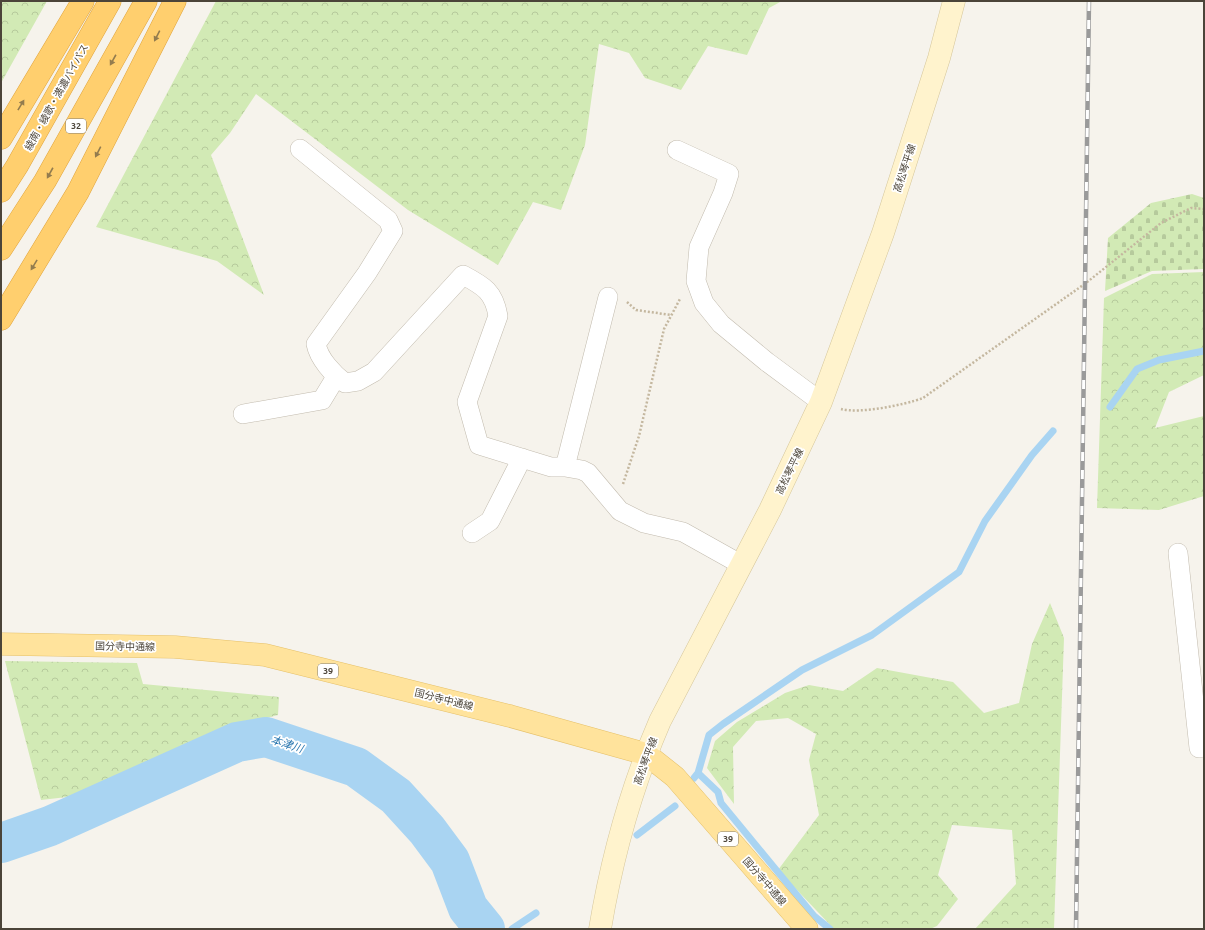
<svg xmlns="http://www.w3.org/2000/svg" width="1205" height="930" font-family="Ubuntu,'Noto Sans JP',sans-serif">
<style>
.forest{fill:url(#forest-crowns)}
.cemetery{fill:url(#cemetery-stones)}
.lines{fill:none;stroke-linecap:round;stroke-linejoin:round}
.stream{stroke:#a9d4f2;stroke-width:7}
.river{stroke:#a9d4f2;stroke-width:40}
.street-casing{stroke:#c2bbae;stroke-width:20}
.secondary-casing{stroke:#d6c79b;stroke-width:23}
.primary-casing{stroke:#e6c16a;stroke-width:23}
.highway-casing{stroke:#e0a43c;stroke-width:23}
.path{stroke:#c4b79f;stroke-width:2.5;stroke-dasharray:2 2;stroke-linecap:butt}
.street{stroke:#fff;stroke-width:19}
.secondary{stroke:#fff3cd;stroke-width:22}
.primary{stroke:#ffe39c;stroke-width:22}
.highway{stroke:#ffcf6e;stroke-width:22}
.rail-casing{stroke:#9a9a9a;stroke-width:4.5}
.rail{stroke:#fff;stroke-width:3;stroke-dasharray:9;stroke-linecap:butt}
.oneway{fill:#937c4e}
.labels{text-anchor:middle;stroke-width:3.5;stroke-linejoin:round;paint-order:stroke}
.shield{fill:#fff;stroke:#817c74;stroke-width:1}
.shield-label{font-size:9px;font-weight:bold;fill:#4b4439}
.street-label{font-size:10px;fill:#4b4439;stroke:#fff}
.water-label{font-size:11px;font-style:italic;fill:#2e7ab2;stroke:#fff}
</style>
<defs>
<pattern id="forest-crowns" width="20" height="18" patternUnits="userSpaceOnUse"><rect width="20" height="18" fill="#d2eab5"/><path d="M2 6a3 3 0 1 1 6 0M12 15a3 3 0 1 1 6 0" fill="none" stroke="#b6ca9c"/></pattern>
<pattern id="cemetery-stones" width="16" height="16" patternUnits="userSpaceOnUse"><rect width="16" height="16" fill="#d2eab5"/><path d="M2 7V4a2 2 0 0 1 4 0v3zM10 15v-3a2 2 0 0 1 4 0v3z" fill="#b6ca9c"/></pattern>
</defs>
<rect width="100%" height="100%" fill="#f6f3ec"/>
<path class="forest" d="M1,1H47L1,83Z
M216,1H782L769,8L747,55L708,46L681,90L645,78L629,53L599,44L585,145L561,210L533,202L498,265L408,210L256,94L230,133L211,155L264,295L217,261L96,227Z
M1204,272V375L1169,392L1155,428L1204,416V496L1159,510L1097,508L1104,298L1152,274Z
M1050,603L1064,638L1054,929H975L1016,884L1012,830L952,825L938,875L958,899L937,926L930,929H834L778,870L819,815L809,760L816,734L788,718L756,721L733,747L734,804L707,768L715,741L737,722L785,693L809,685L843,691L877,668L953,682L984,713L1019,703L1032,644Z
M5,661L137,663L143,684L279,697L278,715L225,729L93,794L41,800Z"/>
<path class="cemetery" d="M1192,194L1204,198V269L1152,271L1105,291L1108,238L1151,203Z"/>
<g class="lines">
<path class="stream" d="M1110,407L1137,369L1159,360L1204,351
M698,773L718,792L721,803L814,916L830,929
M694,778L698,773L709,735L723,724L802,670L872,635L959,572L985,521L1032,455L1053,431
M637,835L675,806
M512,929L536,913"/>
<path class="river" d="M1,843L50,826L237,742L266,737L356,767L396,796L427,830L450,861L468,908L485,929"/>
<g class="street-casing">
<path id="street" d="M300,149L388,220L393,231L367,273L316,344C319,359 333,374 345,383L358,381L374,372L463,275C484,286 494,292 498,316L467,402L479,445L551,467H565L582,470L588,473L620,511L644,523L683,532L742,565
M677,150L729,174L723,193L699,247L696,281L704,303L721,324L767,362L821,402
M243,414L322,400L336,377
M565,467L608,297
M472,533L490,521L522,458
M1178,553L1199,748"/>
</g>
<g class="secondary-casing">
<path id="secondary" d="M600,929C612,857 631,788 660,721L770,510L821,402L883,233L939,58L954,1"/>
</g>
<g class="primary-casing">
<path id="primary" d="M1,644L175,647L265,655L510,716L646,754L675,777L807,929"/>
</g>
<g class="highway-casing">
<path id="highway" d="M1,138L83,1
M1,191L17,166L110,1
M1,249L45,181L146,1
M1,319L78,192L175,1"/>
</g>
<path class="path" d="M627,302L636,310L671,315
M841,409C860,414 904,405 923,398L1086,283L1161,223L1191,208L1204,209
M623,484L639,436L664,329L680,299"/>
<use href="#street" class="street"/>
<use href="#secondary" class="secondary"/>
<use href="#primary" class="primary"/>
<use href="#highway" class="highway"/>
<g class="rail-casing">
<path id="rail" d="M1076,929L1089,1"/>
</g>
<use href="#rail" class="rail"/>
</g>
<defs><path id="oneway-solid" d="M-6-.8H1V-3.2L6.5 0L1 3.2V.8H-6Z"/></defs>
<g class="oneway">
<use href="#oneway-solid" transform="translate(157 36) rotate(117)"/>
<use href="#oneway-solid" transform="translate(113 60) rotate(119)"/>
<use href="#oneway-solid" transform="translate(21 105) rotate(-59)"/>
<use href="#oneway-solid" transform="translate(98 152) rotate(117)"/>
<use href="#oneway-solid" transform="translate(50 173) rotate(119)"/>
<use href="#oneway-solid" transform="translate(34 265) rotate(121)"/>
</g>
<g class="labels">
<g class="shield">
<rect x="66" y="119" width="20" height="14" rx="3"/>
<rect x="318" y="664" width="20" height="14" rx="3"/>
<rect x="718" y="832" width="20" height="14" rx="3"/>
</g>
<g class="shield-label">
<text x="76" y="129">32</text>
<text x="328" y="674">39</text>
<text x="728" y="842">39</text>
</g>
<g class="street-label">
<text transform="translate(56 97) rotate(-61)" y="4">綾南・綾歌・満濃バイパス</text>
<text transform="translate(904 168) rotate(-72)" y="4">高松琴平線</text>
<text transform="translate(789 471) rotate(-64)" y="4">高松琴平線</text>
<text transform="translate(125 646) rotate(1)" y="4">国分寺中通線</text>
<text transform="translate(444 699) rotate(14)" y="4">国分寺中通線</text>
<text transform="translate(645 761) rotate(-70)" y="4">高松琴平線</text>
<text transform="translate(765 881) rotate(49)" y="4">国分寺中通線</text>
</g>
<g class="water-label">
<text transform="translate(287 744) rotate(18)" y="4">本津川</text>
</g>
</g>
<rect width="1205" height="930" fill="none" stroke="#4b4439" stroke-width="4"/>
</svg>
